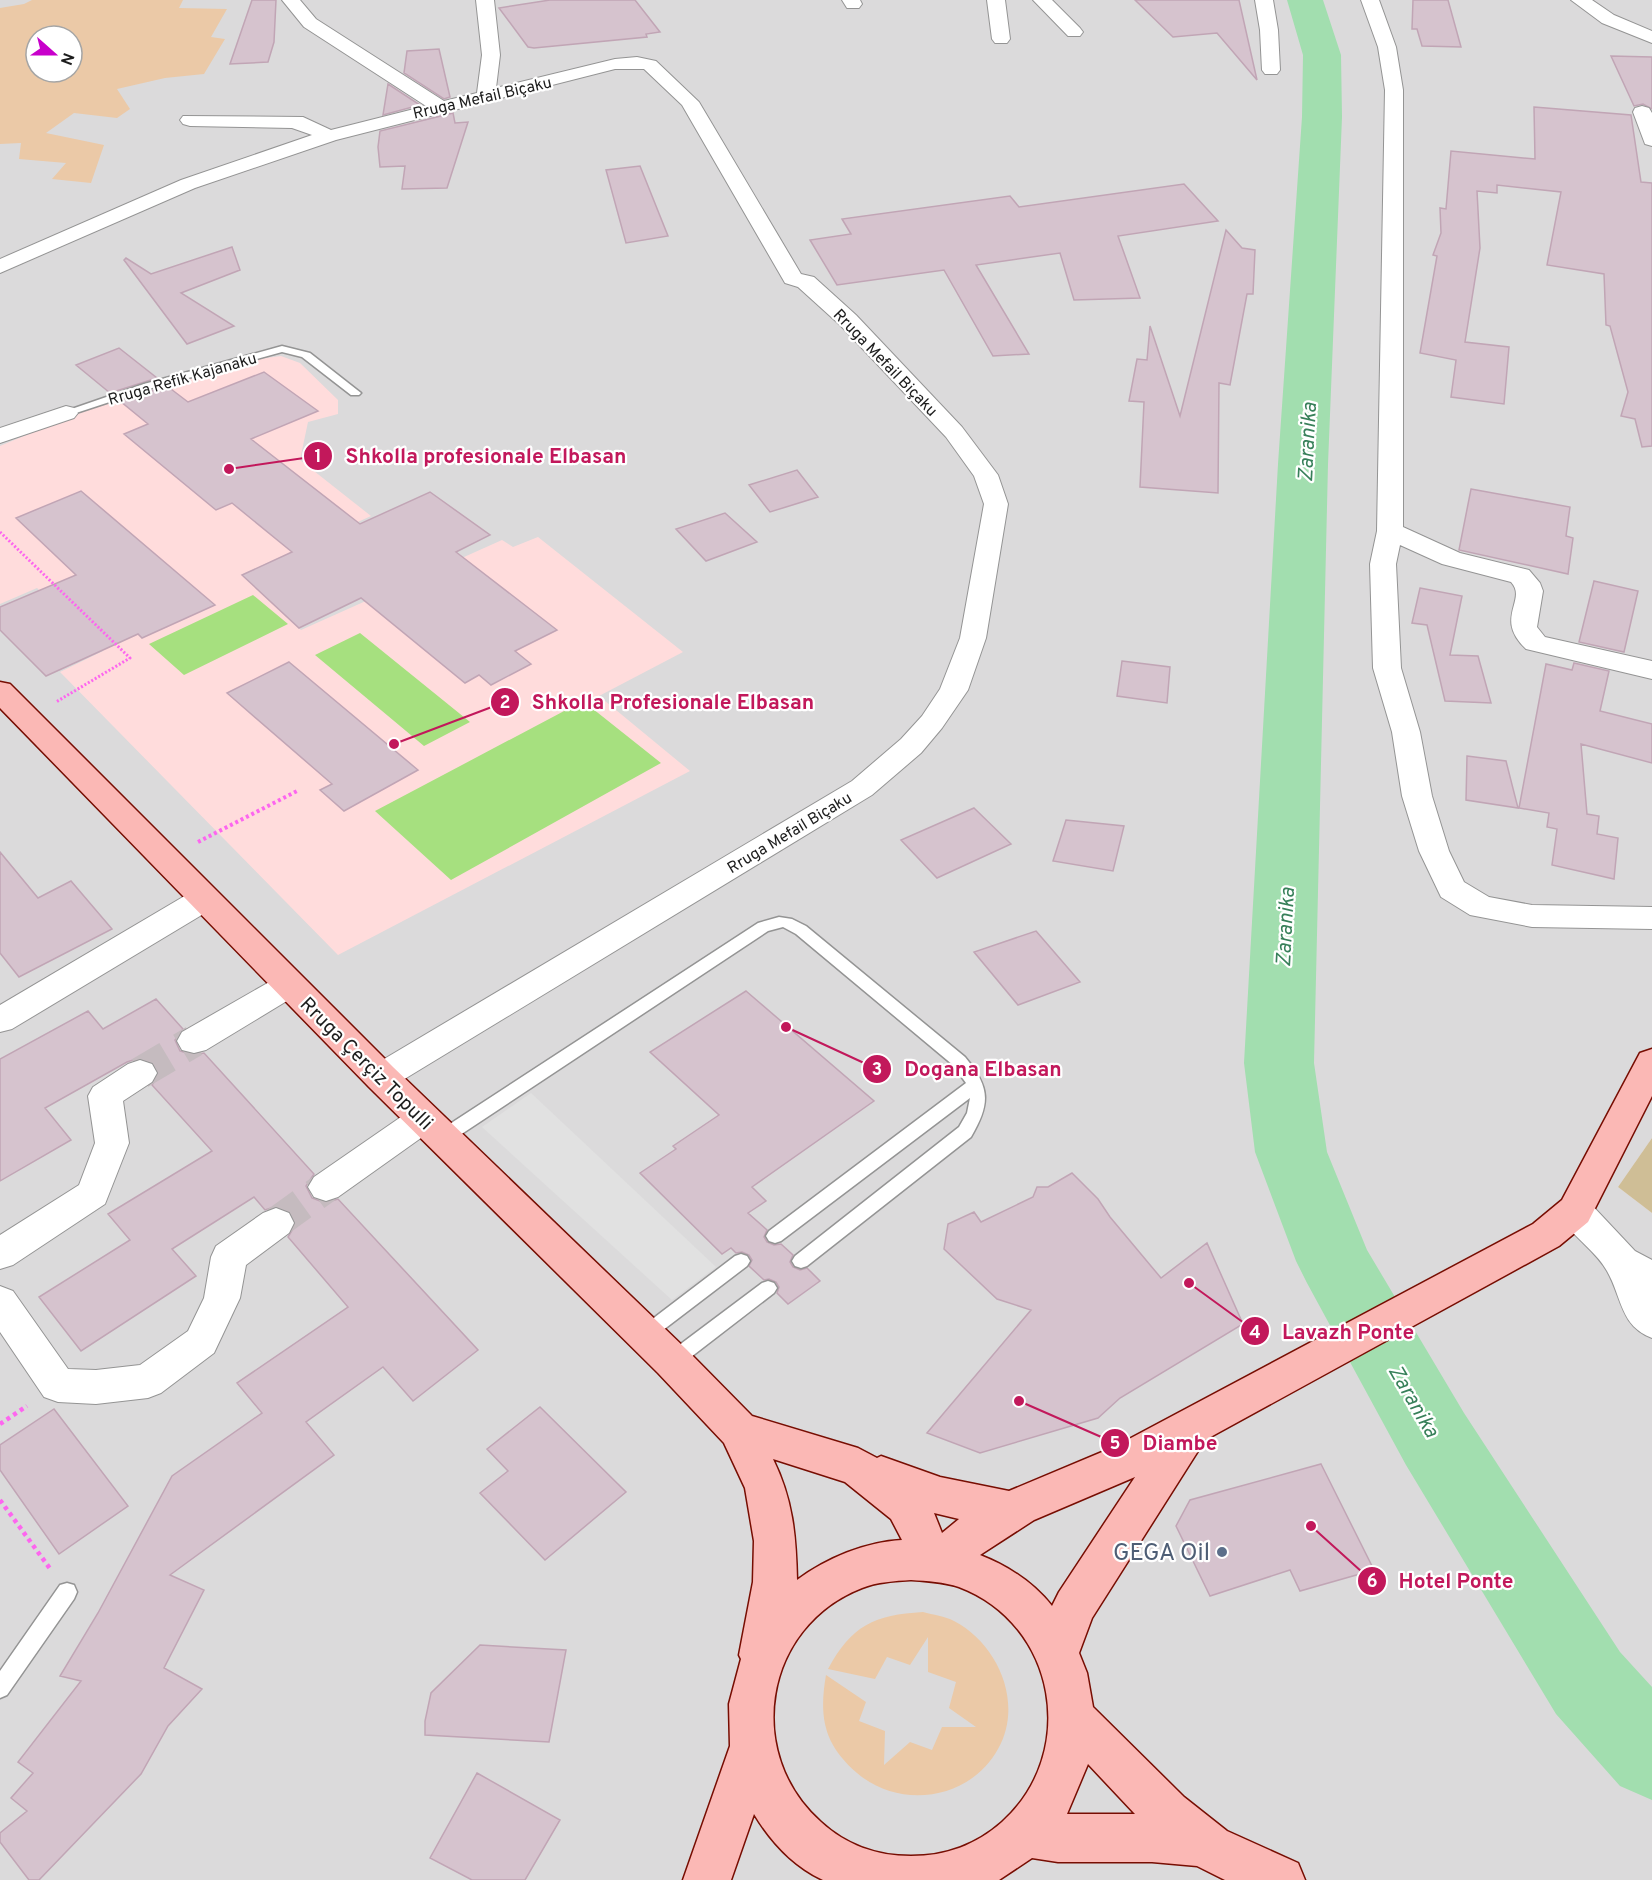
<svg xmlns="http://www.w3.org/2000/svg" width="1652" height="1880" font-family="Overpass,sans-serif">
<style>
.residential{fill:#dbdadb;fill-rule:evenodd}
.education{fill:#ffdcdc}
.grass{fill:#ebc9a7;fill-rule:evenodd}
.forest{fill:#cfbe96}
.pitch{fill:#a6e07f}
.parking{fill:#e1e1e1}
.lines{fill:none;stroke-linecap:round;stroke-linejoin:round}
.river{fill:#a2deaf;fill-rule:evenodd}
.building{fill:#d6c3ce;stroke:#c1a5b5;stroke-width:1.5}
.minor-tunnel{stroke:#c5bbbf;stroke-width:32;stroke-dasharray:32 16;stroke-linecap:butt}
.service-casing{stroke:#949494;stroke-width:3}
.minor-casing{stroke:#949494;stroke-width:2}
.secondary-casing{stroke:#770d02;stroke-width:3}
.path-far2{stroke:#fd66ef;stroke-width:3;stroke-dasharray:2 2;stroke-linecap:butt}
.path-far1{stroke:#fd66ef;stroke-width:4;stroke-dasharray:3 3;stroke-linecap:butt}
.path{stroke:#fd66ef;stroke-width:4.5;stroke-dasharray:4 4;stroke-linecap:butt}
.service{fill:#fff;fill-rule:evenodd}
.minor{fill:#fff;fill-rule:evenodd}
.secondary{fill:#fbb8b5;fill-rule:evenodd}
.service-dot{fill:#5c6f8a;stroke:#fff;stroke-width:2}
.labels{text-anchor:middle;stroke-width:4.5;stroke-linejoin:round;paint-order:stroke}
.far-street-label{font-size:16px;fill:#1d1d1d;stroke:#fff}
.street-label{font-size:20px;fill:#1d1d1d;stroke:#fff}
.water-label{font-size:21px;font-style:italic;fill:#38805a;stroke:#fff}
.near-service-label{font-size:24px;fill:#4e5e75;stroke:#fff;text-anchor:end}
.leader{fill:none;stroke:#c2185b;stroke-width:2}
.callout-dot{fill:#c2185b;stroke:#fff;stroke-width:2}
.mark-label{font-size:18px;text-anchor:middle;font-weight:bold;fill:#fff}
.callout-label{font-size:21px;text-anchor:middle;font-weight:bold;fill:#c2185b;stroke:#fff;stroke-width:4.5;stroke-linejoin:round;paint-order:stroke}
</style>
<rect width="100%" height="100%" fill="#efe3e7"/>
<path class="residential" d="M0,0H1652V1138L1618,1187L1652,1213V1880H0ZM36,36H72V72H36Z"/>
<path class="education" d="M281,356L300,363L338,400V414L308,422L300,460L371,516L243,574L301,630L502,540L513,547L538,537L683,652L599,696L690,771L338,955L60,672L103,651L37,588L0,604V446L81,412L258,359Z"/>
<path class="grass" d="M32,0H183L179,8L227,9L211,37L225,39L204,74L165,78L117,89L130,109L117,118L74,113L46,133L104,145L91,183L52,179L66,163L19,159L21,143L0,144V8L24,4ZM36,36H72V72H36Z
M923,1612C933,1615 945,1616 954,1621C998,1644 1024,1703 998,1749C970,1800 900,1810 857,1773C823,1744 819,1716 826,1675L866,1702L859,1721L885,1731L884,1765L910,1742L932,1750L942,1727H976L949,1708L956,1682L928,1672V1637L910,1665L887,1657L875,1679L828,1669C852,1625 874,1615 923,1612Z"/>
<path class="forest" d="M1652,1138V1213L1618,1187Z"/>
<path class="pitch" d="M253,595L288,624L184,675L149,644Z
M360,633L470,722L424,746L315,655Z
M583,701L661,763L451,880L375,811Z"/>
<path class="parking" d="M531,1093L716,1267L672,1300L482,1127Z"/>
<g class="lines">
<path class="river" d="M1287,0H1323L1341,55L1342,117L1328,464L1314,1063L1327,1152L1367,1250L1464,1413L1620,1652L1652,1687V1800L1620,1786L1556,1714L1406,1465L1307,1283L1296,1261L1255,1152L1244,1063L1278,464L1302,117L1303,55Z"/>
</g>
<path class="building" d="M252,0H276L274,42L268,62L230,64Z
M550,0H635L660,32L646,34L647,37L534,48L528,47L499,8Z
M1135,0H1239L1257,80L1217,33L1173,37Z
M1413,0H1448L1461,47L1422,46L1417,29H1412Z
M439,49L450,97L444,99L404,73L407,51Z
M1611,56L1652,57V109L1643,104L1634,106Z
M388,84L420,105L383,115Z
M1534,107L1631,115L1641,182L1652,183V446L1642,447L1635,419L1621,416L1628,392L1610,326L1606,325L1604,274L1547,265L1561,192L1497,185V193L1477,191L1480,248L1465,342L1509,347L1504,404L1451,397L1456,360L1420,353L1437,256L1433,255L1441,233L1440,208L1446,209L1451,151L1535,159Z
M453,113L455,123L468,122L447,188L402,189L405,166L380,167L378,147L380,131Z
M640,166L668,236L626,243L606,170Z
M1184,184L1218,221L1118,236L1140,298L1074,300L1060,253L976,265L1029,354L993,356L944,270L837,285L810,240L851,234L842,219L1010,196L1019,207Z
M1226,230L1242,248L1255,250L1253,294H1247L1230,385L1219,383L1218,493L1140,487L1144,402L1129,401L1137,359L1147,360L1150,326L1180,416Z
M232,247L240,270L181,293L234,326L187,344L124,260L126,258L151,274Z
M119,348L157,378L110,393L76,365Z
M264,372L318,411L251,439L360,524L430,492L490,535L456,552L557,630L515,651L531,664L491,685L479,675L465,683L361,598L299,628L242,575L292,552L232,503L216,510L124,434L148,424L120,401L167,386L188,402Z
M797,470L818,497L770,512L749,485Z
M1471,489L1570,507L1566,536L1573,538L1568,574L1459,550Z
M81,491L215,605L142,638L138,634L46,676L0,630V607L76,575L16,518Z
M725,513L757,542L706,561L676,529Z
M1594,581L1638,591L1624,652L1579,642Z
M1420,588L1462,596L1450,655L1478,656L1491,703L1445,701L1427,625L1412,623Z
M1122,661L1170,667L1167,703L1117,696Z
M289,662L418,770L344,811L320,790L332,784L227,693Z
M1574,663L1609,671L1600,711L1652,724V763L1581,744L1587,814L1599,816L1597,834L1618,838L1614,879L1552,865L1557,829L1547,827L1549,813L1519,808L1546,664L1572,670Z
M1467,756L1506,761L1518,808L1466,800Z
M974,808L1011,844L937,878L901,840Z
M1066,820L1124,826L1113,871L1053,861Z
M0,852L38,898L71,881L112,929L19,977L0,953Z
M1036,931L1080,982L1018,1005L974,952Z
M746,991L874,1101L752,1187L766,1201L748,1213L767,1230L764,1237L767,1242L774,1245L781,1244L793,1255L790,1262L793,1267L800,1270L807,1268L820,1281L788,1304L777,1293L779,1287L776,1282L769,1279L764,1280L749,1266L752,1260L749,1255L742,1252L736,1253L731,1248L722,1254L640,1173L676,1149L673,1146L719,1115L650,1052Z
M156,999L183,1029L175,1040L180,1051L193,1055L204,1053L314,1174L306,1186L312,1198L325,1203L338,1199L478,1350L413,1401L383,1367L306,1422L334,1455L170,1575L204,1590L164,1668L202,1689L168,1726L141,1774L39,1880H29L0,1842V1833L27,1811L11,1798L33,1773L18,1762L81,1681L60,1676L98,1613L172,1476L262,1413L237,1383L348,1307L288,1237L296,1224L291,1212L277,1206L265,1210L254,1197L172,1249L196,1276L81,1351L39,1297L130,1240L108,1214L212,1151L152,1085L159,1074L154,1063L139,1058L127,1062L45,1108L71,1140L0,1181V1059L88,1011L103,1029Z
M1072,1173L1098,1199L1110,1217L1161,1278L1207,1243L1243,1324L1120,1398L1098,1418L980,1453L927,1433L1031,1310L997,1299L944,1249L948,1224L974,1212L981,1222L1033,1197L1037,1187H1048Z
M540,1407L626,1492L545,1560L480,1493L508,1471L487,1449Z
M54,1409L128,1506L59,1554L0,1470V1445Z
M1321,1464L1374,1570L1300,1591L1290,1570L1210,1596L1176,1526L1190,1500Z
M480,1645L566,1650L549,1742L425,1735V1721L431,1693Z
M477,1773L560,1820L525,1880H472L430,1858Z"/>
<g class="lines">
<path class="minor-tunnel" d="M140,1073L194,1041
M276,1223L326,1187"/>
<g class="service-casing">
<path id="service" d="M282,346L310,353L361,393L359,395H351L302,357L282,352L152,388L70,415H62L60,413L144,384Z
M779,917L792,919L806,926L965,1057C990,1087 991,1103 971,1137L807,1266L801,1268L795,1266L792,1261L795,1256L959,1127L967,1113L970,1098L781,1241L775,1243L769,1241L766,1236L769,1231L966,1083L953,1065L796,934L783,927L768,931L448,1143L442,1144L436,1143L434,1138L436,1133L758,923Z
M741,1254L747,1256L750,1261L747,1266L650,1340L644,1343L638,1340L635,1335L638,1330L735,1256Z
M768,1281L774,1283L777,1288L774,1293L678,1367L672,1369L666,1367L663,1361L666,1355L762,1283Z
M67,1583L74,1585L77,1592L74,1599L7,1695L0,1698V1671L60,1585Z"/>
</g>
<g class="minor-casing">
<path id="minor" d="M282,0H300L316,19L444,101L477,93L482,55L476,0H494L500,55L496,88L615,59L637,57L656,61L699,102L801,274L814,277L856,315L962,427L998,475L1008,504L986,638L968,690L942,728L921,753L872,795L393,1086L381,1090L369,1086L364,1077L369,1068L852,781L901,739L922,716L940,689L960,638L984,504L974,476L946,437L840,325L798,287L785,283L682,105L644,69H615L336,140L195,188L0,273V259L181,180L312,135L292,128L190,126L183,124L180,120L183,116L303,117L331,130L426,106L304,27Z
M842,0H860L862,4L859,8H847Z
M987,0H1005L1010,39L1007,43H995L992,39Z
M1033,0H1052L1080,28L1083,32L1080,36H1068Z
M1255,0H1273L1278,30L1280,70L1277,74H1265L1262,70L1260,30Z
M1361,0H1379L1396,47L1403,90V527L1460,553L1529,570L1540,583L1543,591L1537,627L1545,637L1652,661V679L1526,649C1493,618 1528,600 1511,582L1442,564L1400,545L1396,564L1401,668L1420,732L1432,796L1449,851L1464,882L1489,897L1532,905L1652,907V929L1532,927L1470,915L1441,897L1419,851L1402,796L1392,732L1373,668L1370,564L1377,531L1385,90L1378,47Z
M1571,0H1592L1614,15L1652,31V43L1602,23Z
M1642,106L1649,108L1652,113V146L1645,144L1633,112L1635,108Z
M66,406L74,408L78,413L74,418L0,443V428Z
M204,888L215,891L219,899L215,907L12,1029L0,1032V1005L193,891Z
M289,973L300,977L305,985L300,993L206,1050L194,1053L182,1050L177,1041L182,1032L278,977Z
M140,1060L152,1064L157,1073L152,1082L123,1101L129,1143L105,1204L13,1265L0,1269V1235L79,1185L95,1143L88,1096L93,1087L128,1064Z
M423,1106L435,1110L440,1119L435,1128L338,1197L326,1201L314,1197L308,1187L314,1177L411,1110Z
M1575,1197L1588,1201L1635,1251L1652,1260V1338C1620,1326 1622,1297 1607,1271C1595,1249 1569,1235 1557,1211L1562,1201Z
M276,1208L289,1213L294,1223L289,1233L246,1265L240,1298L214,1353L161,1393L148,1398L96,1404L58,1402L44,1397L0,1332V1286L13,1291L68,1369L96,1370L140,1365L188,1331L204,1298L211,1257L216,1246L263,1213Z"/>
</g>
<g class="secondary-casing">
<path id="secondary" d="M0,682L10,684L393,1067L686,1349L752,1416L858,1448L877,1458L881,1456L940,1477L1009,1491L1114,1447L1533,1224L1562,1200L1640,1053L1652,1049V1096L1588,1222L1559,1246L1205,1440L1092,1618L1079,1653L1087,1673L1093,1707L1184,1797L1227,1831L1298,1863L1305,1880H1225L1197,1866L1152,1862H1058L1032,1858L999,1880H823C793,1866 771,1842 754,1814L731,1880H683L730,1746L729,1704L741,1659L739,1655L753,1582L754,1541L745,1488L724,1443L658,1373L369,1087L0,708ZM773,1459L845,1482L891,1519L902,1540C865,1542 827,1558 797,1580C796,1535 793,1500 773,1459ZM1135,1477L1059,1592L1052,1606C1033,1582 1008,1566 980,1555L1034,1520ZM934,1513L959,1519L942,1533ZM911,1580C927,1581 944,1582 959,1587C1057,1624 1079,1753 1002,1822C976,1845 946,1856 911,1856C877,1856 846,1845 821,1822C743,1753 764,1626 862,1588C877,1582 895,1581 911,1580ZM1088,1764L1135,1814H1067Z"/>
</g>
<path class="path-far2" d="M0,532L130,658L56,702"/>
<path class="path-far1" d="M198,842L297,791"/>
<path class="path" d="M0,1424L27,1406
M0,1500L51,1570"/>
<use href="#service" class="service"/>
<use href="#minor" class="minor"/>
<use href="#secondary" class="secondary"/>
</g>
<circle class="service-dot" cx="1222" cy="1552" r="6"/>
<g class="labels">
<g class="far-street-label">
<text transform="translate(482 97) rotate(-13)" y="6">Rruga Mefail Biçaku</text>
<text transform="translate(886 362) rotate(46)" y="6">Rruga Mefail Biçaku</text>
<text transform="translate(182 378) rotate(-16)" y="6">Rruga Refik Kajanaku</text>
<text transform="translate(789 832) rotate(-31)" y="6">Rruga Mefail Biçaku</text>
</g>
<g class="street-label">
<text transform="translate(367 1063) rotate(45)" y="7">Rruga Çerçiz Topulli</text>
</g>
<g class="water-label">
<text transform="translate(1307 442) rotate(-87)" y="7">Zaranika</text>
<text transform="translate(1285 927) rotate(-87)" y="7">Zaranika</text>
<text transform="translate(1414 1401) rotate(60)" y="7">Zaranika</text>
</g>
<g class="near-service-label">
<text x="1210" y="1560">GEGA Oil</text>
</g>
</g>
<path class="leader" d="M229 469L318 456M394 744L505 702M786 1027L877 1069M1189 1283L1255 1331M1019 1401L1115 1443M1311 1526L1372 1581"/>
<g class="callout-dot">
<circle cx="229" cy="469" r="6"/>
<circle cx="394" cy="744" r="6"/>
<circle cx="786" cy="1027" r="6"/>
<circle cx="1189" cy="1283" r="6"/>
<circle cx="1019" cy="1401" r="6"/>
<circle cx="1311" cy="1526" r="6"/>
<circle cx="318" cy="456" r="15"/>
<circle cx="505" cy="702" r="15"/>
<circle cx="877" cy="1069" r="15"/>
<circle cx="1255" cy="1331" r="15"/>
<circle cx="1115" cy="1443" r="15"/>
<circle cx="1372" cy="1581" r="15"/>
</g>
<g class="mark-label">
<text x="318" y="462">1</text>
<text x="505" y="708">2</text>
<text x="877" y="1075">3</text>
<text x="1255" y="1338">4</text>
<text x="1115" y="1449">5</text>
<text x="1372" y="1587">6</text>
</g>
<g class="callout-label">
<text x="486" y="463">Shkolla profesionale Elbasan</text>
<text x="673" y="709">Shkolla Profesionale Elbasan</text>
<text x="983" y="1076">Dogana Elbasan</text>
<text x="1348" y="1339">Lavazh Ponte</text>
<text x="1180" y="1450">Diambe</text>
<text x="1456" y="1588">Hotel Ponte</text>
</g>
<g transform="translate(54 54) rotate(111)"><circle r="28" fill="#ffffff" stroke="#a5a5a5" stroke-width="1.5"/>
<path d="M0-4.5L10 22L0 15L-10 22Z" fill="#c800cb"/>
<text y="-9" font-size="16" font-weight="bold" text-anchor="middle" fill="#1d1d1d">N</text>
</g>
</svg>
